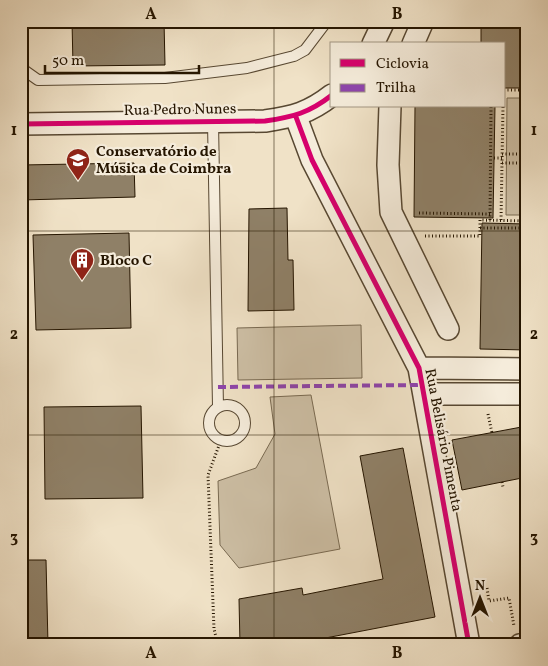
<svg xmlns="http://www.w3.org/2000/svg" width="548" height="666" font-family="Vollkorn,serif">
<style>
.green{fill:#cdbfa5;stroke:#796a52}
.building{fill:#8f8067;stroke:#251500}
.lines{fill:none;stroke-linecap:round;stroke-linejoin:round}
.service-casing{stroke:#584832;stroke-width:12}
.minor-casing{stroke:#584832;stroke-width:24}
.path{stroke:#251500;stroke-width:3;stroke-dasharray:1 2.5;stroke-linecap:butt}
.service{stroke:#f5ecdb;stroke-width:10}
.minor{stroke:#f5ecdb;stroke-width:21}
.quiet{stroke:#8e44ad;stroke-width:4;stroke-dasharray:8 4;stroke-linecap:butt}
.cycleway-casing{stroke:#f5ecdb;stroke-width:8}
.cycleway{stroke:#d6006c;stroke-width:5}
.grid{fill:none;stroke:#251500;stroke-width:1;stroke-opacity:0.55}
.labels{text-anchor:middle;stroke-width:4.5;stroke-linejoin:round;paint-order:stroke}
.street-label{font-size:15px;fill:#251500;stroke:#f5ecdb}
.poi-label{font-size:15px;font-weight:bold;fill:#251500;stroke:#f5ecdb;text-anchor:start}
.neatline{fill:none;stroke:#251500;stroke-width:2}
.grid-label{font-size:16px;text-anchor:middle;font-weight:bold;fill:#251500}
</style>
<rect width="100%" height="100%" fill="#f0e2c7"/>
<filter id="stains"><feTurbulence type="fractalNoise" baseFrequency=".004" numOctaves="4"/><feColorMatrix values="0 0 0 0 .2 0 0 0 0 .09 0 0 0 0 .02 0 0 0 .5 -.17"/></filter>
<radialGradient id="worn" r=".72"><stop offset=".6" stop-color="#630" stop-opacity="0"/><stop offset="1" stop-color="#630" stop-opacity=".3"/></radialGradient>
<path class="green" d="M507,98H527V215H506Z
M361,325L362,378L238,380L237,328Z
M311,395L340,549L239,568L220,545L218,481L256,468L275,434L270,397Z"/>
<path class="building" d="M72,21H164L165,65L73,66Z
M481,21H527V88H504V44H481Z
M415,106H495L493,218L414,217Z
M134,163L135,197L21,200V165Z
M287,208L288,260H293L294,310L248,311L249,209Z
M482,223L527,224V350L480,349Z
M129,233L131,328L36,330L33,235Z
M141,406L143,498L45,499L44,407Z
M527,426V477L462,490L452,440Z
M403,448L435,617L289,645H240L239,599L302,588L303,595L383,579L360,456Z
M21,560H46L48,645H21Z"/>
<g class="lines">
<g class="service-casing">
<path id="service" d="M21,68L38,80L165,78L247,68L294,56L305,50L327,21
M213,122L218,407
M209 423a18 18 0 1 1 36 0a18 18 0 1 1-36 0Z"/>
</g>
<g class="minor-casing">
<path id="minor" d="M373,44L384,21
M413,44L423,21
M390,106L388,165L391,212L448,329
M296,117L312,160L419,368L469,645
M21,124L265,121C293,117 309,113 332,95
M419,368L527,369
M424,394H527
M520,645L527,644"/>
</g>
<path class="path" d="M504,90H527
M527,114H521V202H527
M502,154H527
M494,158H502
M502,163H527
M419,213L490,214
M490,220L491,106
M501,220L503,106
M480,228H527
M425,236H480V220L527,221
M488,414L492,433
M502,482L503,487
M487,588L489,601L509,598L514,626
M218,645L214,629L208,475L221,440"/>
<use href="#service" class="service"/>
<use href="#minor" class="minor"/>
<path class="quiet" d="M218,387L422,385"/>
<g class="cycleway-casing">
<path id="cycleway" d="M296,117L312,160L419,368L469,645
M21,124L265,121C293,117 309,113 332,95"/>
</g>
<use href="#cycleway" class="cycleway"/>
</g>
<path class="grid" d="M274,21V645M21,231H527M21,435H527"/>
<defs>
<g id="school-pin" transform="scale(1.25)"><path d="M0 17L-7.5 6A9.5 9.5 0 1 1 7.5 6Z" fill="#8f2418" stroke="#f5ecdb"/><path d="M0-5L7-2L0 1L-7-2ZM-4 1L0 2.5L4 1V4Q0 6-4 4Z" fill="#fff"/></g>
<g id="building-pin" transform="scale(1.25)"><path d="M0 17L-7.5 6A9.5 9.5 0 1 1 7.5 6Z" fill="#8f2418" stroke="#f5ecdb"/><path d="M-4-6H4V6H1V3H-1V6H-4ZM-2.5-4.3h1.7v1.8h-1.7ZM.8-4.3h1.7v1.8H.8ZM-2.5-1h1.7V.8h-1.7ZM.8-1h1.7V.8H.8Z" fill="#fff"/></g>
</defs>
<g fill-rule="evenodd">
<use href="#school-pin" x="78" y="160"/>
<use href="#building-pin" x="82" y="260"/>
</g>
<g class="labels">
<g class="street-label">
<text transform="translate(180 109) rotate(-1)" y="5">Rua Pedro Nunes</text>
<text transform="translate(444 440) rotate(79)" y="5">Rua Belisário Pimenta</text>
</g>
<g class="poi-label">
<text x="96" y="156">Conservatório de<tspan x="96" dy="17">Música de Coimbra</tspan></text>
<text x="100" y="265">Bloco C</text>
</g>
</g>
<rect width="548" height="666" fill="none" stroke="#f0e2c7" stroke-width="55"/>
<rect x="330" y="42" width="175" height="65" fill="#f5ecdb" stroke="#a29683"/>
<rect x="340" y="59" width="25" height="8" fill="#d6006c" stroke="#a29683"/>
<text x="376" y="68" font-size="15" fill="#251500">Ciclovia</text>
<rect x="340" y="84" width="25" height="8" fill="#8e44ad" stroke="#a29683"/>
<text x="376" y="92" font-size="15" fill="#251500">Trilha</text>
<g transform="translate(480 598)" stroke="#f5ecdb" stroke-width="4" paint-order="stroke">
<path d="M0-4L9 19L0 12L-9 19Z" fill="#251500"/>
<text y="-8" font-size="14" font-weight="bold" text-anchor="middle" fill="#251500">N</text>
</g>
<path d="M45 65v8h154v-8" fill="none" stroke="#251500" stroke-width="2.5"/>
<text x="52" y="65" font-size="15" fill="#251500" stroke="#f5ecdb" stroke-width="4" paint-order="stroke">50 m</text>
<rect x="28" y="28" width="492" height="610" class="neatline"/>
<g class="grid-label">
<text x="151" y="19">A</text>
<text x="397" y="19">B</text>
<text x="14" y="135">1</text>
<text x="534" y="135">1</text>
<text x="14" y="339">2</text>
<text x="534" y="339">2</text>
<text x="14" y="542">3</text>
<text x="534" y="542">3</text>
<text x="151" y="658">A</text>
<text x="397" y="658">B</text>
</g>
<rect width="100%" height="100%" filter="url(#stains)"/>
<rect width="100%" height="100%" fill="url(#worn)"/>
</svg>
